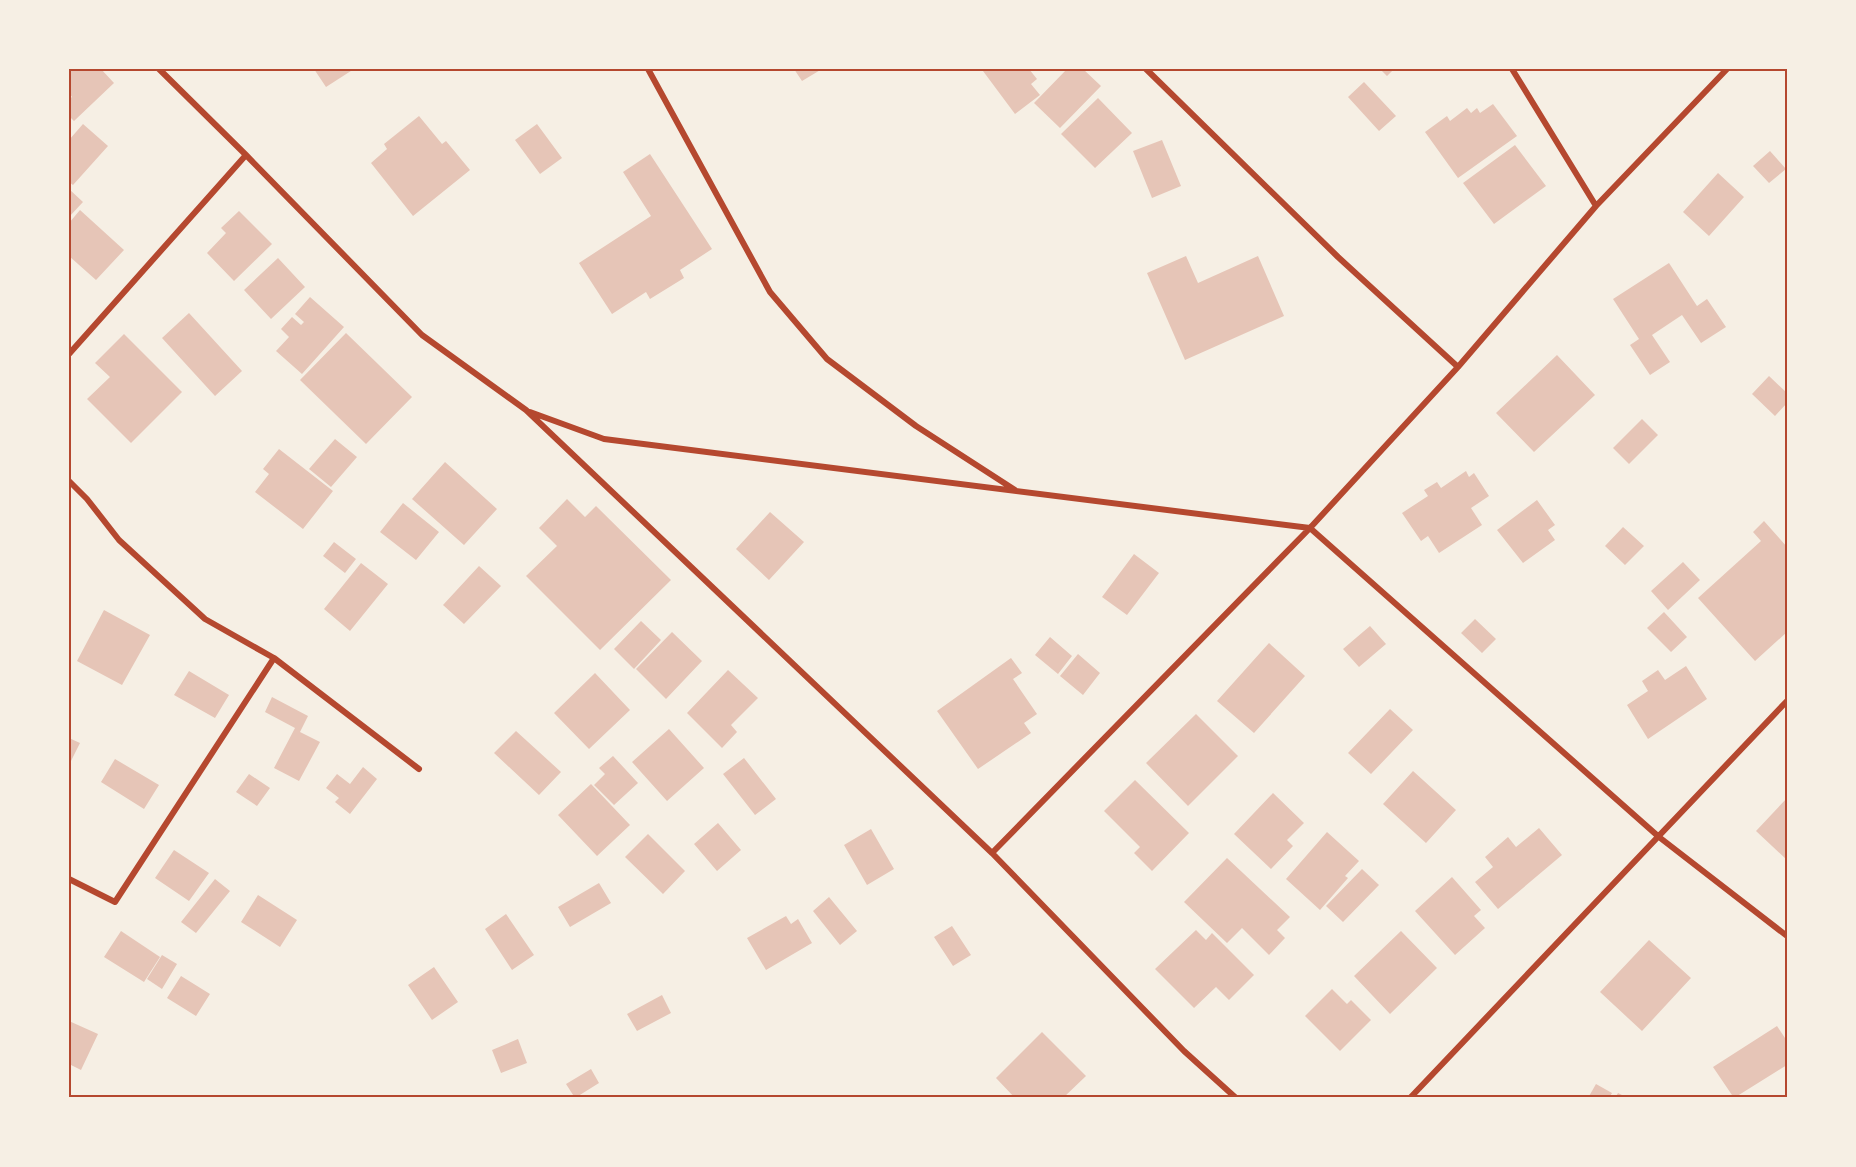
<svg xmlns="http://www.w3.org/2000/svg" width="1856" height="1167" font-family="'Golos Text',sans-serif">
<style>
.building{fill:#e6c5b7}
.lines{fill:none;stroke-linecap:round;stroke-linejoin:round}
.minor{stroke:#b5482f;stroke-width:6}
.neatline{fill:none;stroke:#b5482f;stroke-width:2}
</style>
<rect width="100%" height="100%" fill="#f6efe4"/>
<path class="building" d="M69,69H101L114,83L74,121L69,116V99L72,97L69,93Z
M314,69H354L326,87Z
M794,69H822L802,81Z
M986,69H1029L1037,79L1031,84L1040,95L1015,114L983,71Z
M1067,69H1083L1101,86L1060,128L1034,103Z
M1380,69H1394L1387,76Z
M1364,82L1396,116L1379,131L1348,97Z
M1098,98L1132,133L1095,168L1061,134Z
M1493,104L1517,136L1458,178L1425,132L1447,116L1450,121L1467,108L1471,113L1477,108L1480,113Z
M419,116L442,144L446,141L470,170L413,216L371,163L387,149L384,144Z
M83,124L108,146L73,185L69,182V140Z
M537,124L562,158L540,174L515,140Z
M1162,140L1181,186L1152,198L1133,151Z
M1515,145L1546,186L1494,224L1463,183Z
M1770,151L1786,169L1769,183L1753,166Z
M650,154L712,249L680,270L684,278L650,299L646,292L612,314L579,263L651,216L623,172Z
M1718,173L1744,197L1709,236L1683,212Z
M69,189L83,202L69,217Z
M80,210L124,250L96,280L69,256V223Z
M239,211L272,244L234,281L207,253L226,233L221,228Z
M1186,256L1198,283L1258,256L1284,316L1185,360L1147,273Z
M278,258L305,287L271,319L244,290Z
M1669,263L1697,306L1707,299L1726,327L1701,343L1682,315L1652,335L1670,362L1650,375L1630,345L1639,339L1613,299Z
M310,297L344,327L302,374L276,351L289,337L281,329L292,317L301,325L304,322L295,314Z
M189,313L242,371L215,396L162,338Z
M346,333L412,397L366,444L300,380Z
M124,334L182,392L131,443L87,399L110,377L95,363Z
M1557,355L1595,395L1534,452L1496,413Z
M1769,376L1787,393V403L1775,416L1752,394Z
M1642,419L1658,435L1629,464L1613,448Z
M335,439L357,457L331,487L309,469Z
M279,449L333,491L303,529L255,492L269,474L263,469Z
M445,462L497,509L464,545L412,499Z
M1466,471L1469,477L1474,473L1489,496L1471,508L1482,525L1439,553L1428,536L1421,541L1402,513L1428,496L1424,490L1437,482L1441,488Z
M567,499L585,517L596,506L671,580L600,650L526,576L557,546L539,528Z
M1537,500L1555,525L1548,530L1555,540L1523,563L1497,530Z
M403,503L439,532L416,560L380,532Z
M770,512L804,542L769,580L736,549Z
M1764,521L1787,547V632L1755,661L1698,598L1761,541L1753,532Z
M1623,527L1644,546L1625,565L1605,546Z
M334,542L356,559L345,573L323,556Z
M1134,554L1159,573L1127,615L1102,597Z
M1683,562L1700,580L1668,610L1651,591Z
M361,563L388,584L350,631L324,609Z
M479,566L501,586L464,624L443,605Z
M104,610L150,635L122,685L77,661Z
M1664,612L1687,637L1671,652L1647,628Z
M1475,619L1496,639L1482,653L1461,633Z
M641,621L661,640L634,669L614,649Z
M1370,626L1386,644L1359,667L1343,649Z
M672,632L702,661L666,699L636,669Z
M1050,637L1072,656L1058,674L1035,655Z
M1269,643L1305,676L1254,733L1217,701Z
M1078,654L1100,673L1083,695L1060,676Z
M1011,658L1022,673L1013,679L1037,714L1024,723L1031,733L978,769L937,711Z
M1686,666L1707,699L1648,739L1627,705L1648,691L1642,681L1658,670L1665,680Z
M728,670L758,698L731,725L737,732L722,748L687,713Z
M189,671L229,695L215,718L174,695Z
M595,673L630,710L589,749L554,713Z
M272,697L308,716L300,732L320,742L299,781L274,768L295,728L265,712Z
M1390,709L1413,730L1371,774L1348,753Z
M1196,714L1238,756L1188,806L1146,763Z
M669,729L704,768L667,801L632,762Z
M516,731L561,772L539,795L494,753Z
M69,738L80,743L69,765Z
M613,756L638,783L614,805L594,785L605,774L599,768Z
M744,758L776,799L755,815L723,774Z
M115,759L159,785L144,809L101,782Z
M363,767L377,779L350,814L335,802L339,798L326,788L337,774L350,784Z
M1413,771L1456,810L1426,843L1383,804Z
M249,774L270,788L257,806L236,792Z
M1135,780L1189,833L1152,871L1134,853L1140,847L1104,811Z
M591,784L630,825L597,856L558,815Z
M1273,793L1304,823L1287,840L1293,846L1271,869L1234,834Z
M1787,798V860L1756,831Z
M718,823L741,850L717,871L694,844Z
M1539,828L1562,855L1498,909L1475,882L1493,867L1485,857L1508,837L1516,847Z
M871,829L894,869L867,885L844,845Z
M1327,832L1359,861L1345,876L1348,878L1320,910L1286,879Z
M648,834L685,871L663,894L625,857Z
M174,850L209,873L189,901L155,878Z
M1227,858L1290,917L1277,930L1285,938L1269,955L1242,928L1227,943L1184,902Z
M1362,869L1379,885L1343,922L1326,906Z
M1452,877L1481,910L1474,916L1485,928L1455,955L1415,911Z
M215,879L230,891L196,933L181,922Z
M599,883L611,903L570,927L558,907Z
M258,895L297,920L280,947L241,922Z
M829,897L857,931L840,945L813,911Z
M506,914L534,955L512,970L485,929Z
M786,916L791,924L798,919L812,943L766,970L747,938Z
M952,926L971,955L953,966L934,937Z
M1196,930L1206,940L1212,933L1254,975L1229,1000L1216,987L1194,1008L1155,969Z
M121,931L160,957L144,982L104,957Z
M1401,931L1437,968L1390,1014L1354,976Z
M1649,940L1691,978L1642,1031L1600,992Z
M162,955L177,964L162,989L147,979Z
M434,967L458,1002L432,1020L408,985Z
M181,976L210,994L196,1016L167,998Z
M1332,989L1347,1004L1351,1000L1371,1020L1340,1051L1305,1016Z
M662,995L671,1013L637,1031L627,1014Z
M69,1021L98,1034L81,1070L69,1064Z
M1777,1026L1787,1041V1065L1734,1098L1713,1067Z
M1042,1032L1086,1076L1063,1098H1015L996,1078Z
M518,1039L527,1063L501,1073L492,1050Z
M591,1069L599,1083L575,1098L566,1084Z
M1596,1084L1612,1093L1609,1098H1588Z
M1618,1093L1628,1098H1615Z"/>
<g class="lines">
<path class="minor" d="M159,69L246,155L422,335L526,410L992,853L1184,1051L1236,1098
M648,69L770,292L827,359L916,426L1015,490
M1146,69L1338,257L1458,367
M1512,69L1596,206
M69,354L246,155
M530,412L604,439L1310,528L1659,837L1787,936
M69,481L87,499L119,540L205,619L274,658L419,769
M992,853L1310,528L1458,367L1596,206L1727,69
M69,879L115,902L274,658
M1410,1098L1787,701"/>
</g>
<rect width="1856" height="1167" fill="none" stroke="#f6efe4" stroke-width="141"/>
<rect x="70" y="70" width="1716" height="1026" class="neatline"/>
</svg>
